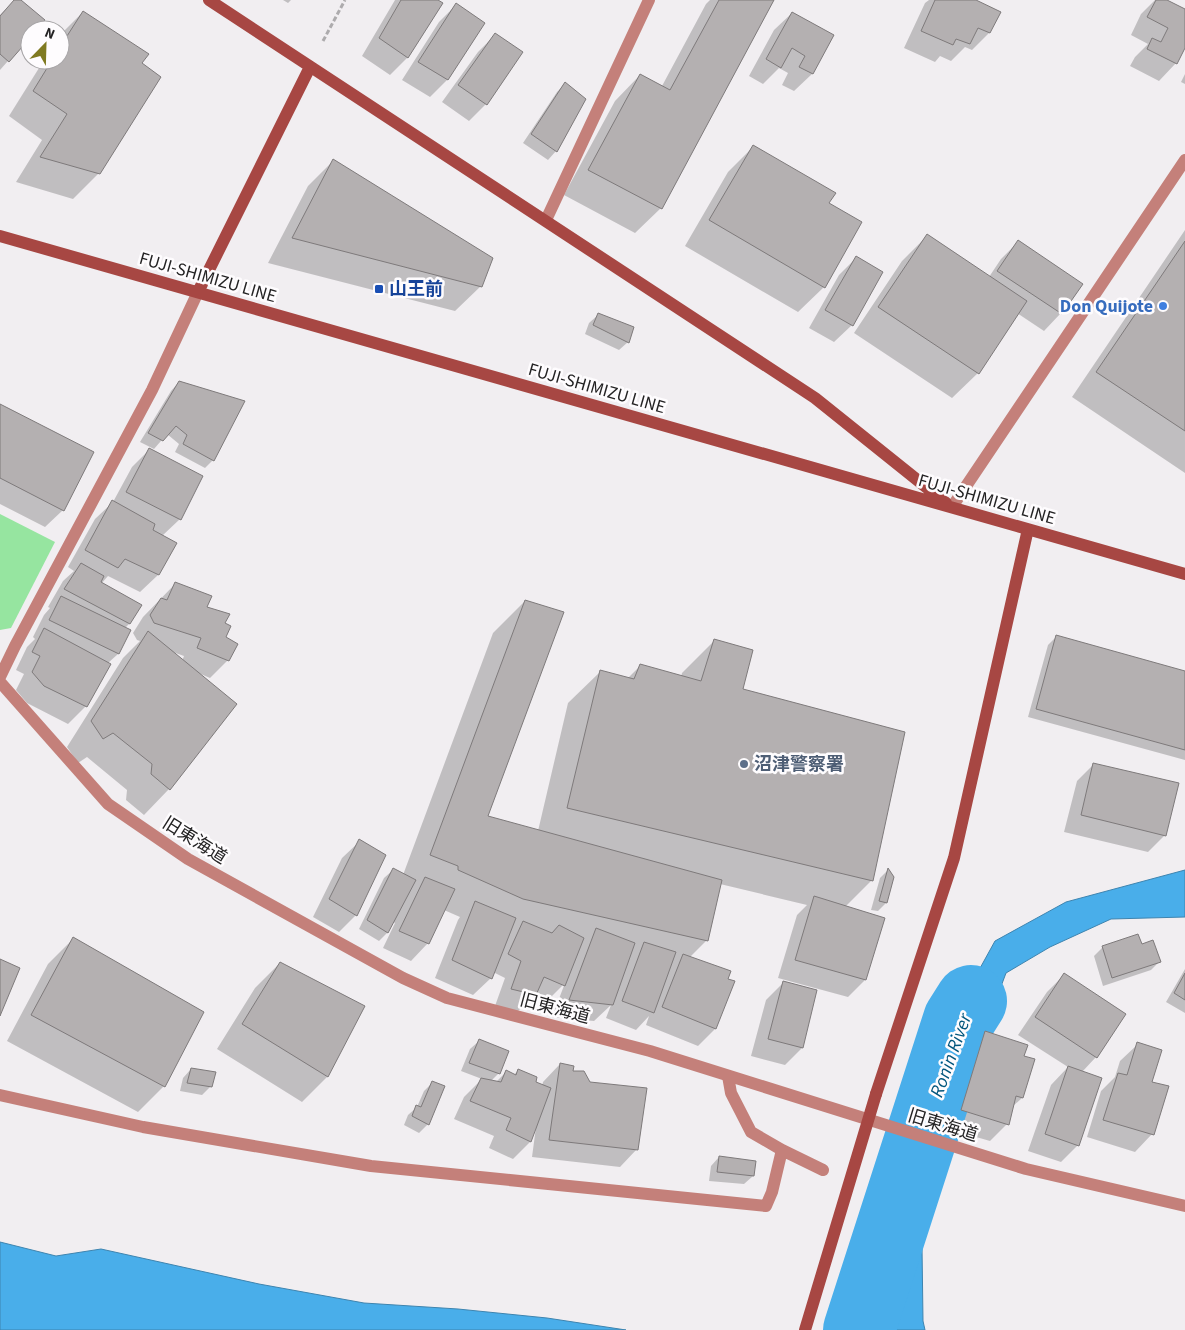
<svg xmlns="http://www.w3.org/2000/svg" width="1185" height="1330" font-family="'Source Sans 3','Noto Sans JP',sans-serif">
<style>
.green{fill:#96e5a0}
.water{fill:#49aeea;stroke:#3e84af}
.shadow{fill:#0003;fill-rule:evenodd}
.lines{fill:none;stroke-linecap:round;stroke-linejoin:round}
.river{stroke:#49aeea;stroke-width:72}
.building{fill:#b4b0b1;stroke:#7e7a7b}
.path{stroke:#adabad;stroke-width:3;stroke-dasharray:5 2.5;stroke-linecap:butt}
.lane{stroke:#c4807a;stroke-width:12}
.street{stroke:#c4807a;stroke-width:12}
.secondary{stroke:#a74743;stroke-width:12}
.secondary-bridge{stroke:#a74743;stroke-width:12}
.transit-dot{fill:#1a4fb4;stroke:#fefcfe;stroke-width:2}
.shop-dot{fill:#3f7fe0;stroke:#fefcfe;stroke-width:2}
.service-dot{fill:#5c6f8a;stroke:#fefcfe;stroke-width:2}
.labels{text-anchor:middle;stroke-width:5;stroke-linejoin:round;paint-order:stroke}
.street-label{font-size:18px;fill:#242324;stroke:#fefcfe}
.transit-label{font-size:18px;font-weight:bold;fill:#164399;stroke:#fefcfe;text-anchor:start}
.shop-label{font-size:18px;font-weight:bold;fill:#366cbe;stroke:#fefcfe;text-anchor:end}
.service-label{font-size:18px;font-weight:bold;fill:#4e5e75;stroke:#fefcfe;text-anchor:start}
.water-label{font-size:19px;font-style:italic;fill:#03567d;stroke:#fefcfe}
</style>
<rect width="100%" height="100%" fill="#f1eef1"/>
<path class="green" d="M0,514L55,542L11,628L0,630Z"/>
<path class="water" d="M1185,870V917L1111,919L1050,947L1006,973L960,1096L935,1093L968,990L995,941L1066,902Z
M0,1242L56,1256L101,1249L259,1284L364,1303L458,1309L547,1318L626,1330H0Z
M922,1247L923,1321L925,1330H871L887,1308L882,1292L898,1248Z"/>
<path class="shadow" d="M15,0H19L35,30H30V36L0,70V15Z
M283,0H291L288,3Z
M395,0H436L442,4L407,58L390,75L362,56Z
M710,0H772L661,208L635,233L564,195L615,101L640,75L662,86L706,4Z
M929,0H973L989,33L972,50L965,47L951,61L940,56L935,62L904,48L925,3Z
M1155,0H1164L1185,11V45L1176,63L1159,81L1130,66L1135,57L1148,44L1131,35L1141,14Z
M456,5L483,23L447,80L430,97L402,80L439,22Z
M83,12L99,173L73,199L16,182L42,140L9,116L44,60H60V35Z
M792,13L833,35L812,74L794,91L782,85L788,73L779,68L763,84L749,76L774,30Z
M495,35L486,104L469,121L442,102L478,52Z
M1185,74V84L1181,82Z
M565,84L585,99L556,151L548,160L523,143L557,92Z
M753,147L828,203L824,287L798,312L685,246L728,172Z
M333,161L481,286L455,311L268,263L308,186Z
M1185,230V473L1072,397Z
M927,236L989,277L1001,259L1018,242L1061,313L1044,331L1017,313L978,373L952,398L854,333L902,261Z
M856,258L852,325L834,342L809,328L839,275Z
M598,315L628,342L619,350L585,334L589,323Z
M179,382L213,460L205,468L175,452L179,444L167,434L154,449L140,442L171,391Z
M0,405L63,510L45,527L0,504Z
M149,450L180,519L162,536L176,544L158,575L140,592L108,576L101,584L129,624L125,628L130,631L118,654L108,663L86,706L68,724L27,703L16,690L24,674L16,670L27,647L35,639L33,637L44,615L50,608L48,607L63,581L74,571L68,567L95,519L113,502L132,467Z
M176,583L224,624L228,660L210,678L196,672L235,705L169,789L144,815L126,800L127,790L87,757L78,763L67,747L123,658L140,641L137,640L133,633L143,617ZM170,651L184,656L182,661Z
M525,601L486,817L538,831L568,703L601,671L627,679L641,665L681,677L682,673L714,641L742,690L872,880L845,907L883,919L865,980L848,997L778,978L797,915L807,905L720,884L707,940L689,958L733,982L715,1029L698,1046L646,1025L649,1016L636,1030L606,1018L611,1005L594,1021L552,1017L565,983L546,1002L533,996L518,1011L495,1006L505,978L493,972L491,978L473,995L435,978L458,920L460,917L444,910L428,943L411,961L383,948L395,923L393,922L387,933L379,941L359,929L384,878L393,870L403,875L493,633Z
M1056,637L1185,672V760L1028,717L1048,645Z
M1094,764L1165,835L1148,852L1064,832L1077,781Z
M360,841L356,915L339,932L313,917L342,858Z
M888,870L893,878L886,903L878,911L871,910L880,878Z
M1138,936L1141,945L1159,962L1151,970L1103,986L1094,956L1102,948Z
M73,939L202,1013L164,1086L138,1112L7,1041L48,964Z
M280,963L327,1077L302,1102L217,1049L255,988Z
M1185,969V1013L1166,1002Z
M1064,975L1096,1057L1082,1072L1078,1145L1061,1162L1028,1151L1051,1085L1068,1067L1018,1035L1047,992Z
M783,983L802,1048L785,1065L751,1056L766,1000Z
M985,1033L1023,1057L1033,1060L1022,1098L1012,1107L1007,1124L990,1141L945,1128L968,1050Z
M479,1041L499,1073L491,1081L496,1082L506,1072L514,1075L518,1070L534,1082L542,1086L543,1082L560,1064L571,1072L637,1149L620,1167L532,1157L536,1127H535L530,1142L513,1159L489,1148L494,1136L454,1119L464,1097L482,1079L461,1071L470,1049Z
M1138,1044L1152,1134L1135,1152L1087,1137L1101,1091L1115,1077L1120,1061Z
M191,1069L211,1086L202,1095L180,1091L183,1078Z
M433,1082L444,1087L428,1124L419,1133L404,1125L408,1115L417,1107L424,1091Z
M719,1157L755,1162L753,1176L744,1184L709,1181L711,1166Z"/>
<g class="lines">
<path class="river" d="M859,1330L959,1020L971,1001"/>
</g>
<path class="building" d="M14,0H21L45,20L37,30H30V38L9,62L0,54V16Z
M401,0H438L443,3L408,58L379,38Z
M719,0H774L662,209L588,170L640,74L670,90Z
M935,0H976L1001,12L990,33L978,28L970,44L956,39L953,45L921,31Z
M1156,0H1167L1185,9V48L1177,64L1147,49L1152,38L1161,42L1168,28L1147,17Z
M456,3L485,23L448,80L418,62Z
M83,11L149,54L142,63L161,77L100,174L40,157L67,114L33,91L52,60H60V47Z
M792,12L834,35L813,74L799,67L805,56L792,48L781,68L766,59Z
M495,33L523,52L487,105L458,85Z
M565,82L586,99L557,152L531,134Z
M753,145L836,193L829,203L862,222L825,288L709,220Z
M333,159L493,258L482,287L292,238Z
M927,234L1027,301L979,374L878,307Z
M1018,240L1083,284L1062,314L997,271Z
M1185,241V431L1096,372Z
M856,256L883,272L853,326L825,310Z
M598,313L634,327L629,343L593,325Z
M179,381L245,401L214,461L183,444L187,435L176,426L163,441L148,433Z
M0,404L94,452L64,511L0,478Z
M149,448L203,476L181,520L126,492Z
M112,500L155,524L153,530L177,543L159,575L125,559L118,568L85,550Z
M81,563L104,576L101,582L142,605L130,624L64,589Z
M175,582L212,596L207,607L230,614L225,623L231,626L226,637L238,644L229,661L197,648L201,638L154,623L150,615L161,598L167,600Z
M61,596L131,630L119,654L49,620Z
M525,600L564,612L488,816L722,880L708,941L523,899L458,870V866L430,855Z
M44,628L111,664L87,707L44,686L32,672L40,656L32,652Z
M148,631L237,704L170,790L151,774L152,764L113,733L103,739L91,721Z
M1056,635L1185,671V750L1036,709Z
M714,639L753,650L743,689L905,732L873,881L567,808L600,670L634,679L640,664L701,681Z
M1093,763L1179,783L1166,836L1081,815Z
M359,839L386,855L357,916L329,899Z
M393,868L416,880L388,933L367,920Z
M888,868L894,877L887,903L879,901Z
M425,877L455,889L429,944L399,931Z
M814,896L885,918L866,980L795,960Z
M475,901L516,918L492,979L452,960Z
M523,921L552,933L559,925L584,938L565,986L544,977L536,995L511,989L521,961L508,954Z
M596,928L635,943L613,1005L569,1000Z
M1138,934L1142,944L1153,940L1161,962L1112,978L1102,946Z
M73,937L204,1012L165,1087L31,1015Z
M644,942L676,952L654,1013L622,1001Z
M683,954L731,971L728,979L735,981L716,1029L662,1007Z
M0,959L20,968L0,1016Z
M280,962L365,1006L328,1077L242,1024Z
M1064,973L1126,1014L1097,1058L1035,1017Z
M1185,973V1000L1174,993Z
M783,981L817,990L803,1048L768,1039Z
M985,1031L1028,1045L1024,1056L1035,1059L1023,1098L1016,1096L1009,1125L961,1110Z
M479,1039L509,1051L500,1074L469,1063Z
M1137,1042L1162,1050L1152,1082L1169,1086L1154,1135L1103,1120L1118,1073L1127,1075Z
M560,1063L574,1066L573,1071H584L590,1082L647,1088L638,1150L549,1140Z
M1068,1066L1102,1078L1079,1146L1045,1134Z
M191,1068L216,1072L212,1087L187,1083Z
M518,1069L537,1077L536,1082L551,1088L531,1142L506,1130L511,1118L470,1101L481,1078L501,1082L506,1070L516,1075Z
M432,1081L445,1086L429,1125L412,1116L416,1105L421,1107Z
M719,1156L756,1161L754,1176L717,1172Z"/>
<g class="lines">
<path class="path" d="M323,41L345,0"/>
<path class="lane" d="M0,1095L143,1127L371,1166L766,1206L772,1192L782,1150L751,1132L731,1093L728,1076
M782,1150L823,1170"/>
<path class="street" d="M546,220L649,0
M952,507L1185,160
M0,677L15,646L152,390L198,292
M0,682L108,804L188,859L403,978L447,998L650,1051L1026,1169L1185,1206"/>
<path class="secondary" d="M209,0L815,398L946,503
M0,236L1185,574
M198,292L310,67
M876,1094L954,858L1028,529"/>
<path class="secondary-bridge" d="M805,1330L876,1094"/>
</g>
<rect class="transit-dot" x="374" y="284" width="10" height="10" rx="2.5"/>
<circle class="shop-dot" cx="1163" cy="306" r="5"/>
<circle class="service-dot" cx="744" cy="764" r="5"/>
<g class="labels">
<g class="street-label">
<text transform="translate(208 277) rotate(16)" y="6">FUJI-SHIMIZU LINE</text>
<text transform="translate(597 388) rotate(16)" y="6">FUJI-SHIMIZU LINE</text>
<text transform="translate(987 499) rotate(16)" y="6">FUJI-SHIMIZU LINE</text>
<text transform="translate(195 840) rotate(32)" y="6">旧東海道</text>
<text transform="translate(555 1008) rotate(15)" y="6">旧東海道</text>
<text transform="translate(943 1125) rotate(17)" y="6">旧東海道</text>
</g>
<g class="transit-label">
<text x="389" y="295">山王前</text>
</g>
<g class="shop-label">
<text x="1153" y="312">Don Quijote</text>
</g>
<g class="service-label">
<text x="754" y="770">沼津警察署</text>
</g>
<g class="water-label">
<text transform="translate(950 1055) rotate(-70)" y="7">Ronin River</text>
</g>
</g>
<g transform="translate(45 45) rotate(23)"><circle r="24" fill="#fefcfe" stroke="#a7a5a7"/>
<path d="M0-4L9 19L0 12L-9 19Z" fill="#7f7a21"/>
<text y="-8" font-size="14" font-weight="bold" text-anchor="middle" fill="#242324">N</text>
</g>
</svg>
